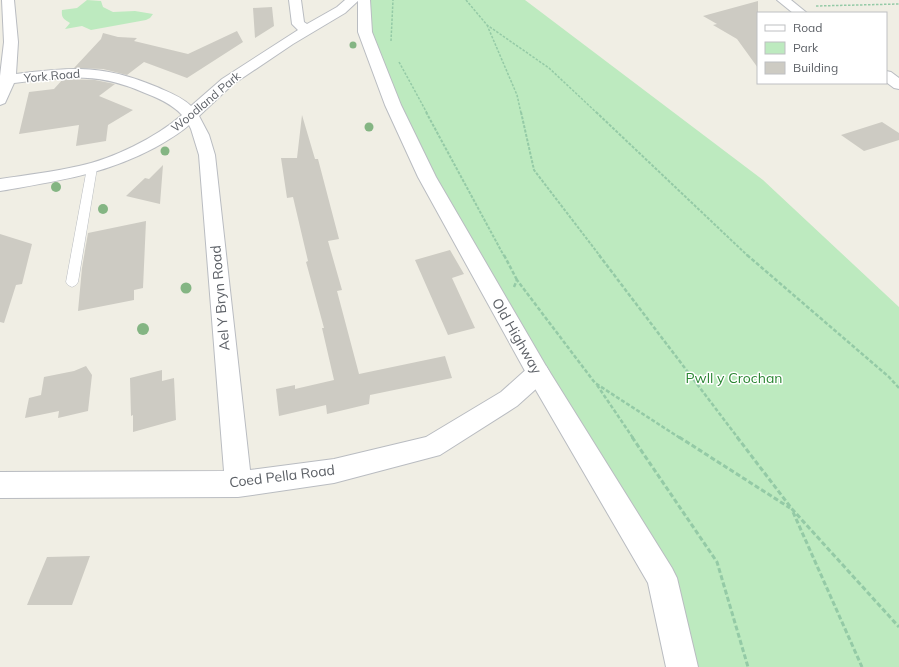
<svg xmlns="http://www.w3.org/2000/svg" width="899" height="667" font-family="Mulish,sans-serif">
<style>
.green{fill:#bdeabf}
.building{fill:#cdcbc3}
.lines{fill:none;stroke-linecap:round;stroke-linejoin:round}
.service-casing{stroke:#b9bcc1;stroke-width:1}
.minor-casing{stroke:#b9bcc1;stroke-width:2}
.tertiary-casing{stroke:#b9bcc1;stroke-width:2}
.path-far3{stroke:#94caa6;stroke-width:1.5;stroke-dasharray:2.5 1.5;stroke-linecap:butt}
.path-far2{stroke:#94caa6;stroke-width:2;stroke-dasharray:3 1.5;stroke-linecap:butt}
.path-far1{stroke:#94caa6;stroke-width:2.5;stroke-dasharray:4 2;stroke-linecap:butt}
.path{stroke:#94caa6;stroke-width:3;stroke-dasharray:5 2.5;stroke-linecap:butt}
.service{fill:#fff;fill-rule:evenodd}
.minor{fill:#fff;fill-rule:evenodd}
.tertiary{fill:#fff;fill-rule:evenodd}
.tree{fill:#84b583}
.labels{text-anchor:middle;stroke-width:3;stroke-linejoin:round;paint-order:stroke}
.far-street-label{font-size:12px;fill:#5c6066;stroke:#fff}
.street-label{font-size:14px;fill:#5c6066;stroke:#fff}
.park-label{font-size:14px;fill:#2b8633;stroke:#fff}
</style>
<rect width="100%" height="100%" fill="#f0eee4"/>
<path class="green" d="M87,0L101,1L103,7L113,12L135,11L153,14L150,18L146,20L91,30L82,26L65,29L70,23C64,19 61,18 62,10L77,8Z
M364,0H525L763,180L899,307V667H682L662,578L473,259L365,32Z"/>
<path class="building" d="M758,1V68L737,39L713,25L717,24L703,16Z
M272,7L274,26L255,38L253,8Z
M237,31L243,42L187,78L144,62L127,75L103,69L74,68L101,39L103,33L118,37L137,38L134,41L188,54Z
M63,79L95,80L115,84L99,96L133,110L108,125L106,141L76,146L79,125L19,134L29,92L54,89Z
M302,115L315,159H318L339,239L328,241L342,290L337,291L359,374L445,356L452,378L370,395L369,404L327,414L326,405L279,416L276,389L295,385V389L334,380L322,328H324L306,262L308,261L293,197L287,198L281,158H297Z
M882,122L899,133V140L864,151L841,135Z
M163,165L160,204L126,196L145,178L149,179Z
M146,221L143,288L134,290V300L78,311L82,268L88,233Z
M0,234L32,244L22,284L16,285L4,323L0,322Z
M450,250L464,274L452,278L475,328L448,335L415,260Z
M86,366L92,375L88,411L58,418L59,411L25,418L29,398L41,395L44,377L74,371Z
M162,370V381L174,378L176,420L133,432V415L131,416L130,378Z
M90,556L72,605H27L47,557Z"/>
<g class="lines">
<g class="service-casing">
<path id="service" d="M92,165L97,168L78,282L76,285L72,287L68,285L66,282L87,168Z"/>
</g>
<g class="minor-casing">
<path id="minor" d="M2,0H14L18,42L16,74C71,67 103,64 157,87C168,92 182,97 191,106L222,79L298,30L292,24L289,0H301L304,22L307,24L337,7L345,0H359L345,13L293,44L232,85L199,116L209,135L215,155L250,470L334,459L426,437L501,392L530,366L538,363L546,366L550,373L546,380L517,406L440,455L334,483L238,497L0,498V472L224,471L199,155L191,129L189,125C179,134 168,140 156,147C104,175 57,181 0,191V179C26,175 53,172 79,166C113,159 155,138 182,115C172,104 158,98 145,93C97,71 64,77 14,83L5,103L0,105V76L4,42Z
M777,0H791L807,13H793Z
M886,71L891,72L899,78V89L894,88L886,82Z"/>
</g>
<g class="tertiary-casing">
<path id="tertiary" d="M358,0H370L372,32L401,105L436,177L546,366L672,568L677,578L698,667H666L648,583L530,380L418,177L385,105L358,32Z"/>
</g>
<path class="path-far3" d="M466,0L487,25L549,68L597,113
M816,6L899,4
M487,25L517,95L521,113
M391,41L393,0
M399,62L427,113"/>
<path class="path-far2" d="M426,112L504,256
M521,112L534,170L600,256
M596,112L748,256"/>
<path class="path-far1" d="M504,255L517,280
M599,255L738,438
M747,255L889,377L899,388
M514,287L517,280L595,383L680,438
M597,385L633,438"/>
<path class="path" d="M632,437L717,562L748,667
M679,437L790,508
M737,437L792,509L899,627
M793,512L862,667"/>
<use href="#service" class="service"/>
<use href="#minor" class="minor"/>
<use href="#tertiary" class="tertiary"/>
</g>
<g class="tree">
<circle cx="353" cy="45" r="3.5"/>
<circle cx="369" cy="127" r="4.5"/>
<circle cx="165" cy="151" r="4.5"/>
<circle cx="56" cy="187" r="5"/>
<circle cx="103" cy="209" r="5"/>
<circle cx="186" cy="288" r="5.5"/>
<circle cx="143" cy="329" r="6"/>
</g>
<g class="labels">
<g class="far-street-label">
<text transform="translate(52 76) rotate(-5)" y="4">York Road</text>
<text transform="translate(206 102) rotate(-40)" y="4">Woodland Park</text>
</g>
<g class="street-label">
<text transform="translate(220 298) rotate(-95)" y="5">Ael Y Bryn Road</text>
<text transform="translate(517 336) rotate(60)" y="5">Old Highway</text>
<text transform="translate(282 476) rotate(-7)" y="5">Coed Pella Road</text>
</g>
<g class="park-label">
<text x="734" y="383">Pwll y Crochan</text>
</g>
</g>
<rect x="757" y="12" width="130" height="72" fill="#ffffff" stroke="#bebfc2"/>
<rect x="765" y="25" width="20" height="6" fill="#ffffff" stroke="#bebfc2"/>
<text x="793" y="32" font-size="12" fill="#5c6066">Road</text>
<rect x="765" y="42" width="20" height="12" fill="#bdeabf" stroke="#bebfc2"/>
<text x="793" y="52" font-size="12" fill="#5c6066">Park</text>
<rect x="765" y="62" width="20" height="12" fill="#cdcbc3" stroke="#bebfc2"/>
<text x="793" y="72" font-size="12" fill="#5c6066">Building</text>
</svg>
